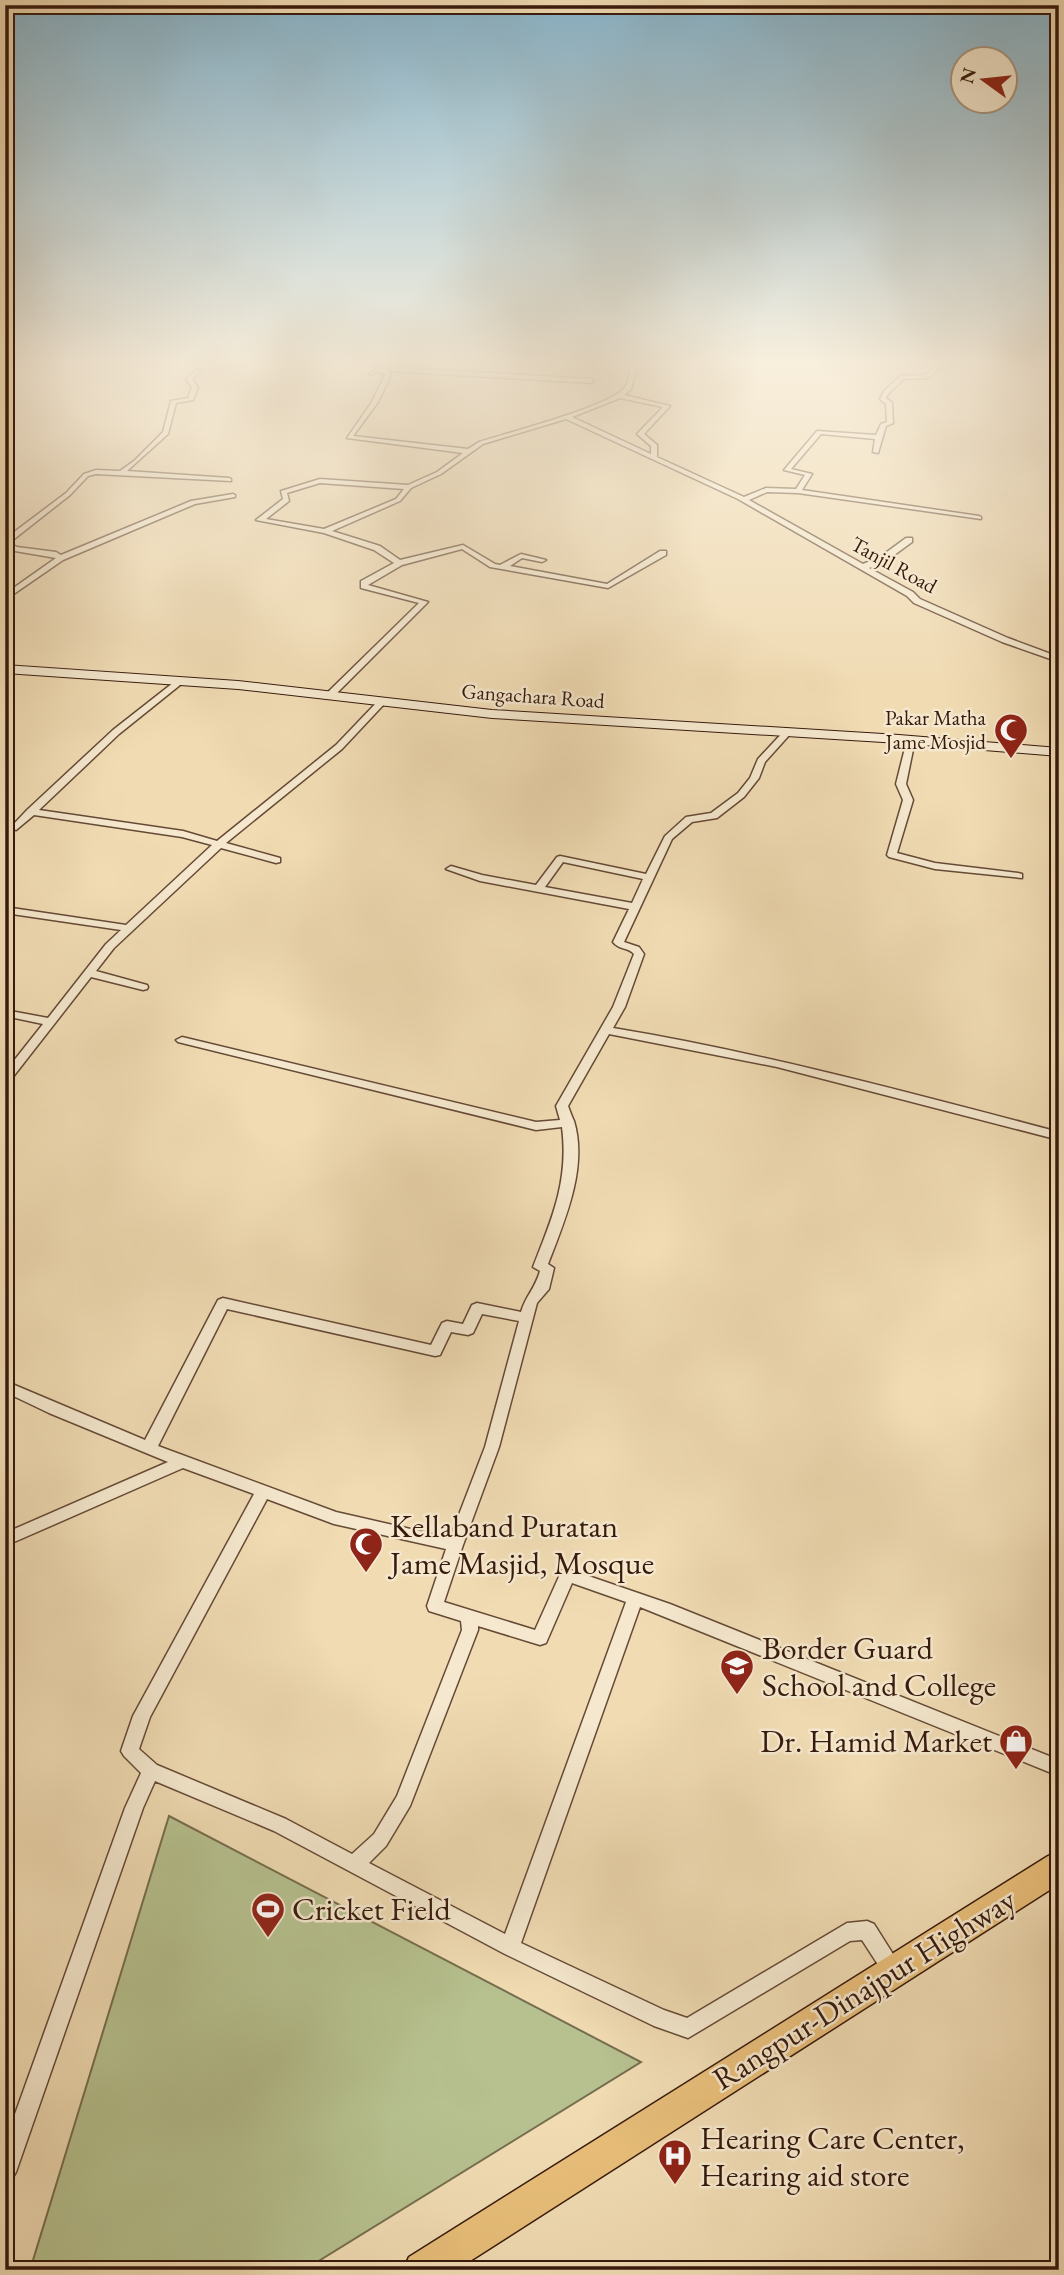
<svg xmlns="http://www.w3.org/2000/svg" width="1064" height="2275" font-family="'EB Garamond',serif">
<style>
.green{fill:#b6c18f;stroke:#766e4e;stroke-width:2}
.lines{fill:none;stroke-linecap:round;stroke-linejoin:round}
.minor-casing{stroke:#654a36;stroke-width:3}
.secondary-casing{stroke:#371a0d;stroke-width:2}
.trunk-casing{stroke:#371a0d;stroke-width:3}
.minor{fill:#f5e8ce;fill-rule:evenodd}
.secondary{fill:#f5e8ce;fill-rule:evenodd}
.trunk{fill:#e8be7a;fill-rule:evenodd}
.labels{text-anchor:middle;stroke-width:5;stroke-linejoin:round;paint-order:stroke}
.far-street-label{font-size:21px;fill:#371a0d;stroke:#f5e8ce}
.far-poi-label{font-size:21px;fill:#371a0d;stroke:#f5e8ce;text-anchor:end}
.near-poi-label{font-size:32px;fill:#371a0d;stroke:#f5e8ce;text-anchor:start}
.near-street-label{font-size:32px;fill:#371a0d;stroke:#f5e8ce}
</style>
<rect width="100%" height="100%" fill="#f0dbb3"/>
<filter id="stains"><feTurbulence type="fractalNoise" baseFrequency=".00286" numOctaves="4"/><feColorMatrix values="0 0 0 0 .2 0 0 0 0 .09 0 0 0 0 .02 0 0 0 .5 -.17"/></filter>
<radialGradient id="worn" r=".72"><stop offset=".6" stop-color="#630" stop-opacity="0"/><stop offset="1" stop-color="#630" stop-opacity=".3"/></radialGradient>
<path class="green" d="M169,1816L641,2062L304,2270H30Z"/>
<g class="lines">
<g class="minor-casing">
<path id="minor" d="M374,366L591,379L594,381L591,383L387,371L391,375L378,402L353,436L468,449L479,442C504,434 615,405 625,387C629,382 629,373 631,366H637L631,389L624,395L670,406L644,434L657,445V457L744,497L766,488L796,489L805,475L784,470L817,431L876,435L881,424L887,422L886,404L880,399L884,391L900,376L925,375L935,366H942L928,378L904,379L889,393L886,398L892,403L893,423L886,426L878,453L873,452L875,439L821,434L791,469L812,474L802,490L979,516L981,517V519L798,493L767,492L749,500L863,564L880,557L906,538H912V542L886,561L869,568L913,592L920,599L1008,638L1059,657V662L1002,642L914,603L907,596L738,499L566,419L483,444L441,474L411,488L400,501L332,531L380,546L400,560L463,545L495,564L500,565L521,554L546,560L542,562L522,558L510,566L607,584L660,551H666V555L608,588L490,567L462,549L402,565L368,585L428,602L334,696H328V692L419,603L361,588V581L394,563L374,550L324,533L256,520L283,499L281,491L320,479L408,485L437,472L463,453L347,438L372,402L385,375L380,371L370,375V373L377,369ZM620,398L663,407L637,434L651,446V454L572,417ZM320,483L404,489L396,499L324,529L266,519L289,501L287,493Z
M196,370L201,371L192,379L198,387L193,400L176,403L168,434L127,471L229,478L231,479V481L96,474L88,476L70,495L9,543L17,547L56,552L61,555L191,501L233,494L235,495V497L195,504L63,560L5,600V594L56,558L15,551L5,547V539L66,493L84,474L96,470L120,471L134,461L163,432L171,401L188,398L192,387L186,379Z
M178,679L185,681L119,734L39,810L183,831L217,841L336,745L380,699L387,701L342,749L226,843L280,858V862L276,863L221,848L114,948L96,971L147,985L148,987L147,989L143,990L91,977L9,1082L5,1083V1072L43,1024L5,1016V1010L48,1018L106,944L121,930L5,913V907L126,925L212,845L182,837L34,815L16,830L11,827L27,810L113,730Z
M788,729L792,732L765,762L759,778L744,797L717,818L692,822L672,839L624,942L639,947L644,954L625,1007L613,1028C764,1053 911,1093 1059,1132V1140L777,1067L609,1034L568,1106C570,1111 572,1117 574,1121C588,1167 565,1220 548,1264L554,1268L549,1289L537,1303L499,1447L463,1545L444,1602L535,1630L562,1570L568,1569L670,1604L1059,1760V1776L640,1607L521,1943L664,2010L687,2018L847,1923L867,1921L874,1924L903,1970L900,1977L893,1979L886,1977L862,1940L850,1941L688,2038L654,2026L503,1953L274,1831L155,1781L143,1808L16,2172L12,2179L5,2182V2142L125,1808L141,1773L124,1756L121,1751L133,1716L254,1494L183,1468L5,1546V1533L168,1462L49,1413L5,1392V1381L145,1440L218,1300L223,1298L431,1345L442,1323L447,1321L463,1324L472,1305L477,1303L521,1312C526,1295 535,1289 540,1271L533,1267C552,1219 569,1180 562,1127L536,1130L178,1042L176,1040L182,1037L536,1122L560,1120L556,1106L613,1007L634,954C628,947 619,950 613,942L629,909L480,881L446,869L451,866L482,875L536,885L557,857L560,856L646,874L665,836L686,817L711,813L738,793L750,778L758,759L785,730ZM563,862L643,879L632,903L545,887ZM227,1309L435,1356L440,1355L451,1332L468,1335L473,1333L482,1314L519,1321L485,1447L450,1538L336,1512L158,1446ZM267,1499L334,1524L446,1549L427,1606L429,1611L461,1621L462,1630L397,1796L374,1834L352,1854L286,1819L157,1765L139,1749L150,1717ZM572,1583L626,1602L505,1934L369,1863L386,1846L410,1806L478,1630V1626L540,1645L546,1643Z
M911,737L915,740L906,784L913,800L897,853L935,863L1018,873L1022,874V878L935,869L889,857L887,855L903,800L896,784L907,740Z"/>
</g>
<g class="secondary-casing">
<path id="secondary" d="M5,665L238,681L492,710L899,735L1059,748V756L899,743L492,718L238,689L5,673Z"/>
</g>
<g class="trunk-casing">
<path id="trunk" d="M1059,1851V1884L456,2270H403L409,2257L1048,1856Z"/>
</g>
<use href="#minor" class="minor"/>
<use href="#secondary" class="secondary"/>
<use href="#trunk" class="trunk"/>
</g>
<linearGradient id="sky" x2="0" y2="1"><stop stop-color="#89b7cf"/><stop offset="0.53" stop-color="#f8efdd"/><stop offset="1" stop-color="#f8efdd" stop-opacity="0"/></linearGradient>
<rect width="1064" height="685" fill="url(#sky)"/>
<defs>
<g id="mosque-pin" transform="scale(1.75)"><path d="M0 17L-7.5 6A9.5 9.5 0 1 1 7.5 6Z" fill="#8f2418" stroke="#f5e8ce"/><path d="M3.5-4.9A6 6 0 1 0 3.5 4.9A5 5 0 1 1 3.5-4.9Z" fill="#fff"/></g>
<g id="university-pin" transform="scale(1.75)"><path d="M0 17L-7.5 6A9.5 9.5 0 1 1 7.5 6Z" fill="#8f2418" stroke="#f5e8ce"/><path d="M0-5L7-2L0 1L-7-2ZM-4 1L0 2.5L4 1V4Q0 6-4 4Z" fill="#fff"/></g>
<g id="shop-pin" transform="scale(1.75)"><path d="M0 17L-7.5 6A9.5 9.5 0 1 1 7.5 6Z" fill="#8f2418" stroke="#f5e8ce"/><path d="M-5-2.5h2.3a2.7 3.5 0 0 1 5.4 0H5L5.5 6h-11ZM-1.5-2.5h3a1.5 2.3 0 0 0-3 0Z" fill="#fff"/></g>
<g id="stadium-pin" transform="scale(1.75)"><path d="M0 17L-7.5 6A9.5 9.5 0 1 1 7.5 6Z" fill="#8f2418" stroke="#f5e8ce"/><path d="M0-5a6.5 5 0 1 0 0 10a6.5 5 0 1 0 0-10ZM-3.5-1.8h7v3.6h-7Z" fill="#fff"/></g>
<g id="hospital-pin" transform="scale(1.75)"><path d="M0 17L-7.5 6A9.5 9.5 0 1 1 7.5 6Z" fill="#8f2418" stroke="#f5e8ce"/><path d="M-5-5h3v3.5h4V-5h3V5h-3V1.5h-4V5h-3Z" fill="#fff"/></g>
</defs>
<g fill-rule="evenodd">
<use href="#mosque-pin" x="1011" y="730"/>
<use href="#mosque-pin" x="366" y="1544"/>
<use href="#university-pin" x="737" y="1666"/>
<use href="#shop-pin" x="1016" y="1741"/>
<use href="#stadium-pin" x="268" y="1909"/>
<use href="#hospital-pin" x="675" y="2156"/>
</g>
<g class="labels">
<g class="far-street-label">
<text transform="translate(894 565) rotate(29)" y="7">Tanjil Road</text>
<text transform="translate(533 696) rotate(4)" y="7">Gangachara Road</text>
</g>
<g class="far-poi-label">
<text x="986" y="725">Pakar Matha<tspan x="986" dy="24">Jame Mosjid</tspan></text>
</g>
<g class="near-poi-label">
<text x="390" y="1537">Kellaband Puratan<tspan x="390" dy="37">Jame Masjid, Mosque</tspan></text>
<text x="762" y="1659">Border Guard<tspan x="762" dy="37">School and College</tspan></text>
<text x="992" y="1752" text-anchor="end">Dr. Hamid Market</text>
<text x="292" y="1920">Cricket Field</text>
<text x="700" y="2149">Hearing Care Center,<tspan x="700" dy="37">Hearing aid store</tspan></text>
</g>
<g class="near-street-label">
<text transform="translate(864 1989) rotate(-32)" y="11">Rangpur-Dinajpur Highway</text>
</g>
</g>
<rect width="1064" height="2275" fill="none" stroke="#f0dbb3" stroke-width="28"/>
<rect x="7" y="7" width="1050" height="2261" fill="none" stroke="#371a0d" stroke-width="3.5"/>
<rect x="14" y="14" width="1036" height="2247" fill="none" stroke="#371a0d" stroke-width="2"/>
<g transform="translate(984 80) rotate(285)"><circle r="33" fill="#f5e8ce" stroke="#a99681" stroke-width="2"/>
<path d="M0-5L12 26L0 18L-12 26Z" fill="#8f2418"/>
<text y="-10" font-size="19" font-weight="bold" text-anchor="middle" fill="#371a0d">N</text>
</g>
<rect width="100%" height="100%" filter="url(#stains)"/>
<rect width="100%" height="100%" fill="url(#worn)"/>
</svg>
